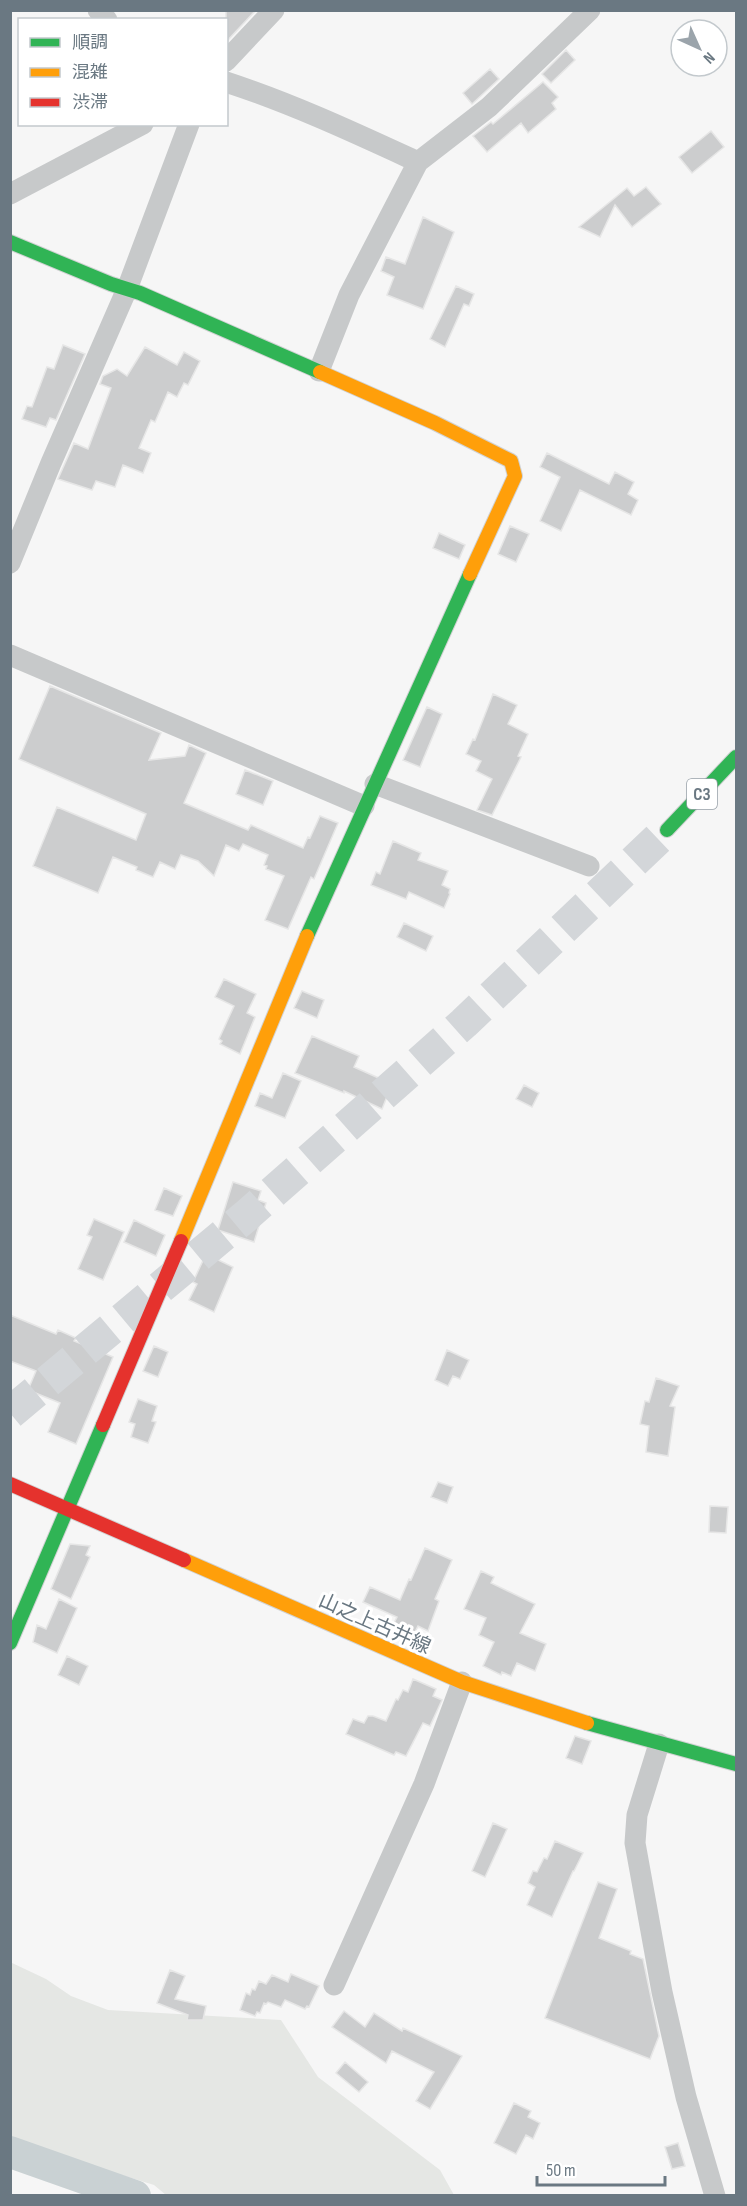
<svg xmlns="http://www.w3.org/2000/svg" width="747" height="2206" font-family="'Sofia Sans Condensed','Noto Sans JP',sans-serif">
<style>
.green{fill:#e5e7e4}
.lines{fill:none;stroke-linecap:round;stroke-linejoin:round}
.river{stroke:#c9d1d3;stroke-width:32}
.building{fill:#cccdce;stroke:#e6e6e6;stroke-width:1.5}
.highway-tunnel{stroke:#d3d6d9;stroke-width:33;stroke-dasharray:33 16;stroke-linecap:butt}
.fast-casing{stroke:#d1d2d3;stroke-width:16}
.slow-casing{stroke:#d1d2d3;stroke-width:16}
.jam-casing{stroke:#d1d2d3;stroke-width:16}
.street{stroke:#c7c9ca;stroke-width:21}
.fast{stroke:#30b455;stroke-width:14}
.slow{stroke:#ff9f0a;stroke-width:14}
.jam{stroke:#e5322d;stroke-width:14}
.labels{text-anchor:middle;stroke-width:6;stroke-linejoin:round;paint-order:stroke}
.shield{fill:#fff;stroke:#97a0a8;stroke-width:1.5}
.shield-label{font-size:18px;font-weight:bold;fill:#6a7882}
.street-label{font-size:20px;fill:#6a7882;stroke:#fff}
</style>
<rect width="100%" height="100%" fill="#f6f6f6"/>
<path class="green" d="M10,1962L46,1979L71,1996L108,2010L281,2020L318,2077L440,2170L454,2195H166L154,2185L11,2141Z"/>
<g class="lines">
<path class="river" d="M10,2152L135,2196"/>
</g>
<path class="building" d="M226,10H256L226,42Z
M566,50L575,60L551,83L542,74Z
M490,69L499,79L472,104L463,93Z
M543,82L558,97L552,103L556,109L528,133L521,123L487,152L473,136L491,122L493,124Z
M711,131L724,147L692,173L679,157Z
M646,187L661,204L632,227L615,205L600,237L579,227L627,188L634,196Z
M423,217L454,232L423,309L387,295L394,277L381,271L386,257L405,264Z
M456,286L474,294L469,306L464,304L445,347L430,339Z
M63,345L85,354L56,420L50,418L46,427L22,419L27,406L32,407L47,367L54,369Z
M145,347L177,365L184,352L200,361L188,385L184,383L177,397L168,392L155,422L151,420L139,448L151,453L143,473L123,465L115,487L96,481L92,490L58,479L74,443L88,449L111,388L100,384L103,376L117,369L127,376Z
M547,453L609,484L615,472L634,482L628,494L638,500L631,515L580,490L561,531L540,521L560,477L540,467Z
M510,526L529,534L516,562L498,554Z
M439,533L465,545L459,559L433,548Z
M50,686L161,733L149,760L185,756L189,745L206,753L184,803L248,830L251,825L303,848L308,837L310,838L320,816L338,823L314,879L311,877L288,929L265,920L284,876L266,869L267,866L264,865L268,855L243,844L239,851L226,845L214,876L198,861L181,855L175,869L160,862L153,877L136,870L137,867L113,857L98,893L33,866L57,807L136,840L146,814L19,759Z
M493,694L517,705L508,724L528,734L518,756L521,757L492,815L477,810L492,779L476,771L481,761L466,754L473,739L475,740Z
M427,707L442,714L420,767L403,760Z
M245,770L273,781L263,805L236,794Z
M393,841L421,853L418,860L448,871L442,885L450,889L449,893L450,894L444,908L409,892L406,899L371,885L376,872L380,874Z
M404,923L433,936L426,951L397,937Z
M224,979L256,994L247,1013L255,1017L240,1054L220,1044L222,1041L219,1039L234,1006L215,997Z
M302,991L324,1000L317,1018L294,1008Z
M312,1036L359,1056L354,1067L392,1084L382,1109L344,1091V1093L295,1073Z
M283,1073L301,1081L285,1118L255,1106L260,1093L272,1098Z
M524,1085L539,1093L532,1107L516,1099Z
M233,1182L261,1191L258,1200L266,1203L254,1242L218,1230Z
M164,1188L182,1196L173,1216L155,1210Z
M94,1219L124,1232L103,1280L78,1269L92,1237L87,1235Z
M134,1220L165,1235L156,1256L124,1242Z
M206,1254L233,1267L214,1312L189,1300L197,1284L193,1282Z
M10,1315L56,1334L58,1330L76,1338L74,1341L113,1357L76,1444L48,1432L60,1403L28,1390L36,1371L10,1361Z
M154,1346L168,1352L158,1377L143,1371Z
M447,1350L469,1360L460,1379L453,1376L448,1386L435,1380Z
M656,1378L679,1386L670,1406L675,1407L668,1456L646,1452L649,1426L640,1424L645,1401L649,1402Z
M138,1399L157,1406L152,1421L156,1422L148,1443L131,1437L135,1424L129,1422Z
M438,1482L453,1487L447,1503L431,1497Z
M710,1506L728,1507L726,1533L709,1532Z
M70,1544L90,1546L86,1555L90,1557L71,1599L51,1589Z
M425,1548L452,1560L435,1599L439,1601L428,1631L418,1626L413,1636L392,1627L397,1617L363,1602L370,1587L400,1600L409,1579L411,1580Z
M481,1571L494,1577L491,1583L535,1604L520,1633L546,1644L535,1671L517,1663L511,1676L502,1672L501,1675L483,1666L494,1642L479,1635L486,1618L464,1609Z
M59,1599L77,1608L57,1653L33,1642L37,1625L46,1629Z
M67,1656L88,1666L79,1685L58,1675Z
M413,1679L436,1689L433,1696L442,1700L430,1726L423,1723L406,1756L396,1752L394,1755L346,1734L353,1719L364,1723L368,1716H373L386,1721L396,1699L398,1700L403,1690L408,1692Z
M575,1736L591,1741L582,1764L566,1758Z
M493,1823L507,1829L485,1877L472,1871Z
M555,1841L583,1853L574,1871H573L552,1917L527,1905L535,1887L528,1883L533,1871L537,1872L544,1858L547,1859Z
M598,1882L617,1889L599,1938L631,1951L630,1954L643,1959L659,2036L650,2059L545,2018Z
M170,1970L185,1976L175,1999L206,2006L203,2020H187L188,2015L157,2003Z
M291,1974L319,1986L309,2007L307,2006L305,2009L285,2000L281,2007L268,2002L266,2004L264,2003L260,2013L257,2012L255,2016L240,2010L246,1993L250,1995L252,1989L255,1990L259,1981L266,1984L272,1975L288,1982Z
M344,2011L365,2027L374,2013L402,2031L403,2028L462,2056L430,2109L416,2101L434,2072L392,2051L386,2063L332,2027Z
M345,2062L368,2082L359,2092L336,2073Z
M514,2103L531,2111L528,2117L540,2123L533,2139L526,2135L516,2154L494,2143Z
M678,2143L685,2166L672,2169L665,2147Z"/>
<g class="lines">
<path class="highway-tunnel" d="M10,1413L246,1216L464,1023L667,830"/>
<g class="fast-casing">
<path id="fast" d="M10,242L111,284L140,293L320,372
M667,830L736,757
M307,936L470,574
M10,1643L103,1425
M587,1723L736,1764"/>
</g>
<g class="slow-casing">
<path id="slow" d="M320,372L435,423L511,461L515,476L470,574
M181,1241L307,936
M184,1560L462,1682L587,1723"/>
</g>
<g class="jam-casing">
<path id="jam" d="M103,1425L181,1241
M10,1484L184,1560"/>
</g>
<path class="street" d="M98,10L107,20
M226,61L274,10
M226,82C293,104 355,133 418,162
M10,194L143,124
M319,371L349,295L418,162L489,107L590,10
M10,563L51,463L127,289L189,124
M10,655L364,806
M375,784L589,866
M659,1744L637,1815L635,1843L662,1992L686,2097L715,2196
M334,1985L424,1784L462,1682"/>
<use href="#fast" class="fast"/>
<use href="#slow" class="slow"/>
<use href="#jam" class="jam"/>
</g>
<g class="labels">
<rect class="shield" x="687" y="779" width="30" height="30" rx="4.5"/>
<g class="shield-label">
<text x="702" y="800">C3</text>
</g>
<g class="street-label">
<text transform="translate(375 1623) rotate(24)" y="7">山之上古井線</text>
</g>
</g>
<rect width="747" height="2206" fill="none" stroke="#6a7882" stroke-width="24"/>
<rect x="18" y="18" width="210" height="108" fill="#ffffff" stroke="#c3c9cd" stroke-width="1.5"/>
<rect x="30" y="38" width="30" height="9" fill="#30b455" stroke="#c3c9cd" stroke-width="1.5"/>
<text x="72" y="48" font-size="18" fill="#6a7882">順調</text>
<rect x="30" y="68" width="30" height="9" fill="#ff9f0a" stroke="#c3c9cd" stroke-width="1.5"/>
<text x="72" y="78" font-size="18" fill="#6a7882">混雑</text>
<rect x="30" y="98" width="30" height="9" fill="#e5322d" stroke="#c3c9cd" stroke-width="1.5"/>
<text x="72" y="108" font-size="18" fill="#6a7882">渋滞</text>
<g transform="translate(699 48) rotate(135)"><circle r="28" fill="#ffffff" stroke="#c3c9cd" stroke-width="1.5"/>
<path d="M0-4.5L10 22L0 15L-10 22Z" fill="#9ba4ab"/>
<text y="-9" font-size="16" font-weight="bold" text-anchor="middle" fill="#6a7882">N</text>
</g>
<path d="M537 2176v9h128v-9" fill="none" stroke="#6a7882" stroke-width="3"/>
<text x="546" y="2176" font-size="18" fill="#6a7882" stroke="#ffffff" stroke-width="4.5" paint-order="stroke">50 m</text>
</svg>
